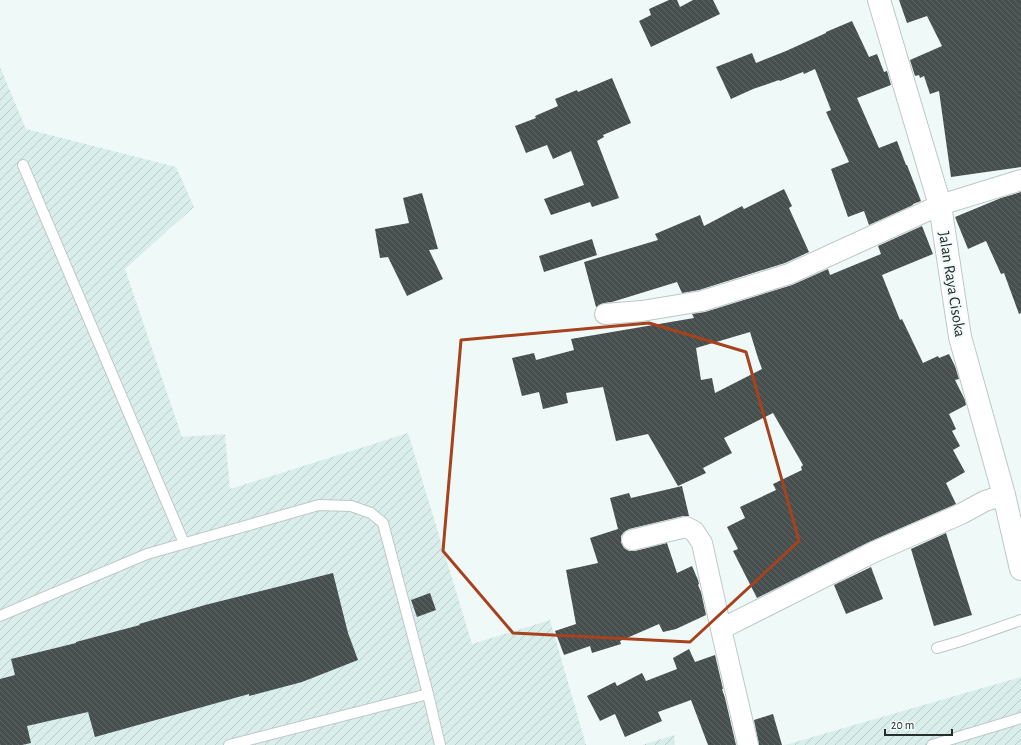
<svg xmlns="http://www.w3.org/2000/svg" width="1021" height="745" font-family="'Alegreya Sans',sans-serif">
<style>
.industrial{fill:url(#industrial-furrows)}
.building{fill:url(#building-back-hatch);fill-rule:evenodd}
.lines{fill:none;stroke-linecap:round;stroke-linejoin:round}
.service-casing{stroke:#bdc8c6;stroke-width:12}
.minor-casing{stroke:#bdc8c6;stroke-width:22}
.tertiary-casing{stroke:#bdc8c6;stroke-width:24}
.service{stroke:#fff;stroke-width:10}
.minor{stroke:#fff;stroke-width:20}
.tertiary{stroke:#fff;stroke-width:22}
.marked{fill:none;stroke:#a8411d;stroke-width:3;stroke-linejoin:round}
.labels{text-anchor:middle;stroke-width:4;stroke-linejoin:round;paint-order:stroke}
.street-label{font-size:16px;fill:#292d2c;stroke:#effaf8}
</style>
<defs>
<pattern id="industrial-furrows" width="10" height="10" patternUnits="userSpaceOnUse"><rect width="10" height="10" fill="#d9eeeb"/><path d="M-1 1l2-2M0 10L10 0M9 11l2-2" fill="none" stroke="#baccca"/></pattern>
<pattern id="building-back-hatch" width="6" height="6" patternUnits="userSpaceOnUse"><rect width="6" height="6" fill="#464f4e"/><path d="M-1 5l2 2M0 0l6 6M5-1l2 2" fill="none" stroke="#5e6665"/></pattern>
</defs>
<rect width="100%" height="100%" fill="#effaf8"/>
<path class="industrial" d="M0,67L26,129L176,167L194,207L125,269L182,437L225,434L230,489L408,433L472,644L550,620L586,745H0Z
M1021,677V745H785Z
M674,735L675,745H642Z"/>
<path class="building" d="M669,0H677L680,7L693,0H713L720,14L651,47L639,21L651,15L649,9Z
M899,0H1021V167L951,177L939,91L930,94L924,76L920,78L919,75L915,76L910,60L942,46L927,16L907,23Z
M852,21L869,57L877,54L884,72L887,71L891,85L857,98L879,148L897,141L906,165H907L921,201L913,204V205L869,225L864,211L848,217L831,169L849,162L826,112L831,110L815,69L804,74L803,72L780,81L779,80L753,89L731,99L716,67L752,53L756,63L786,51L826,33V32Z
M612,78L631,123L603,135L604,137L597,141L619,198L592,207L590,202L551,215L544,199L584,185L571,151L553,159L547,145L526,153L515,126L536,118L535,116L558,106L555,99L577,90L578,92Z
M784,189L792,206L789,208L809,252L785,263L699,290L682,293L677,282L612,302L604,303L596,307L584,262L658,240L655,234L700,215L704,226L742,206L744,209Z
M1021,192V313L1019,314L1004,273L1001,274L986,241L968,249L955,217L1001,198Z
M422,193L438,249L429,250L443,279L407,296L388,257L380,258L375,229L409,223L403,198Z
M922,226L933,254L882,275L900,320L902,319L923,363L938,356L939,358L949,354L955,366L959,379L955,380L965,400L966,405L949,414L956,429L952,431L960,446L953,450L965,472L946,483L956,504L869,542L757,598L733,551L738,549L727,527L745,518L740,507L776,490L773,484L802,470L801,467L803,465L773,413L724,438L732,453L703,468L706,473L678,486L648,434L616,441L603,387L566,393L568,403L543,409L539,392L522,396L512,358L534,353L536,360L574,350L571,339L694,318L692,314L705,312L792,285L828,269L830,275L881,254L878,246ZM750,332L758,358L762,369L715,393L712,378L701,380L696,348Z
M592,239L597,255L544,272L539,256Z
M682,486L689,516H683L629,529L624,532L621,536V542L624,548L629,551H635L667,543L677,573L692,566L698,580L699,584L698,585L701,592L706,615L676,629L663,632L659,624L620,641L621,644L592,653L590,646L564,655L555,631L576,624L566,570L598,563L590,538L618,529L610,498L629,493L631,498Z
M946,533L972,615L934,626L911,549Z
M871,567L883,599L846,614L834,585Z
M333,573L348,633L358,660L302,682L249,696V694L95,737L88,712L27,726L31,743L22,745H0V679L15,675L11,659L76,643V642L140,625L139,624L205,605Z
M430,593L436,610L417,617L411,600Z
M689,649L695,662L715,655L723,689H722L725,698L736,745H708L691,700L658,712L662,721L625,737L615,714L600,721L587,696L615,682L617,686L642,673L646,681L677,669L673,658Z
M773,714L782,745H759L754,720Z"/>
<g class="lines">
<g class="service-casing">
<path id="service" d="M23,165L184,543
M0,616L147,554L319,505L351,506L371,513L383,523L428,694L440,745
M937,648L961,641L1021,620
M229,745L428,694
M932,745L1021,718"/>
</g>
<g class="minor-casing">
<path id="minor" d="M605,314L642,311L702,301L789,274L940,205L1021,180
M632,540L686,527L694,531L702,543L721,629L748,745
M721,629L874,552L961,514L985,501L1004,495"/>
</g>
<g class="tertiary-casing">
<path id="tertiary" d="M879,0L940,205L960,337L1004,495L1021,569"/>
</g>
<use href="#service" class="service"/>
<use href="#minor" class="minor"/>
<use href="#tertiary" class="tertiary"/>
</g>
<path class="marked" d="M649,323L746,352L799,541L690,642L513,633L443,551L461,340Z"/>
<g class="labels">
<g class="street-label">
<text transform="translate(953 284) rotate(81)" y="6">Jalan Raya Cisoka</text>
</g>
</g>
<path d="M885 729v6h67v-6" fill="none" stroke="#292d2c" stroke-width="2"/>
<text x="891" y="729" font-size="12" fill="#292d2c" stroke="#effaf8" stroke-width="3" paint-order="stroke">20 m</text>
</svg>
